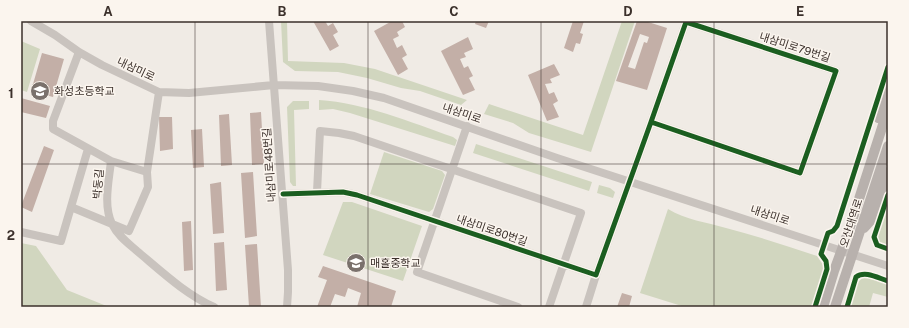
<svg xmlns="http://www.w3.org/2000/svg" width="909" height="328" font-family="'Public Sans','Noto Sans KR',sans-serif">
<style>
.green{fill:#d1d6bf}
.building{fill:#c3afa7;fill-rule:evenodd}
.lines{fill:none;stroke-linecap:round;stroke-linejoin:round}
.minor{stroke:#c9c3be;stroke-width:8}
.major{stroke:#b8b1ad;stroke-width:10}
.cycleway-casing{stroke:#fbf5ee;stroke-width:8}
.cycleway{stroke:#1b5e20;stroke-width:5}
.grid{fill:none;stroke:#3b302b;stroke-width:1;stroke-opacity:0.55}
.labels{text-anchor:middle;stroke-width:3;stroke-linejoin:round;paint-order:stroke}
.street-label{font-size:11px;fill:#3b302b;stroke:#fbf5ee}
.poi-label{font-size:11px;fill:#3b302b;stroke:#fbf5ee;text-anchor:start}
.neatline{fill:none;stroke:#3b302b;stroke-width:1.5}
.grid-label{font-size:13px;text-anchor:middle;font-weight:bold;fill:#3b302b}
</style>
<rect width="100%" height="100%" fill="#f0ebe5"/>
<path class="green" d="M281,21H287L288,61L344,63L375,69L467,100L461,105L420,91L401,88L367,78L338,72L295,71L283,62Z
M622,21H635L591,152L529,133L513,123L484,114L489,104L583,135Z
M21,41L40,49L27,92L21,90Z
M319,100C365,103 410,122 453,137L457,140L455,146L350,113L333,109L319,110Z
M293,101H309V109L294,110L296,186H293L290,182L287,107Z
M476,144L592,182L589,191L473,153Z
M384,152L442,171L445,175L433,209L429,212L370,194Z
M599,185L610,188L615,192L613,198L597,193Z
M888,201V248L880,245L877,235Z
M343,202H352L422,226L403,281L323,255Z
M668,209C686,220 706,222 726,228C757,236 787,246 817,256L825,268L813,307H685L640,293Z
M21,243L36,246L67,290L109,307H21Z
M865,276L888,284V297L873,293L869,307H850L858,282Z"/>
<path class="building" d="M313,21H325L328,26L333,23L338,32L333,35L339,46L330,51Z
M392,21H402L405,27L397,32L399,36L393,39L397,48L402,45L407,55L402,58L408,69L398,75L374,31Z
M476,21H489L486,28L475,24Z
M573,21H584L580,33L583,34L580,44L576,43L573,52L564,48Z
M637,21H645L667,28L647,90L616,81ZM640,34L649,37L647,43L644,42L635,69L628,67Z
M468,37L473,49L464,53L466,57L460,59L464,68L468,66L473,76L469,78L475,90L463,95L441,51Z
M42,53L64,59L53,97L31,91Z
M554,64L560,75L550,79L552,83L545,84L549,94L554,92L558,101L553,104L559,117L547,121L528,75Z
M21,98L50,106L46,118L21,112Z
M261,112L264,164L252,165L250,113Z
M229,114L232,165L221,166L219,115Z
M159,117H172L173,149L160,151Z
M202,129L204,167L193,168L191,130Z
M44,146L54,150L32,212L21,207V206Z
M253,172L257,236L245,238L241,173Z
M221,182L224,233L213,234L210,184Z
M191,221L193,270L184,271L182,222Z
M224,242L227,290L216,291L214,243Z
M257,244L261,307H249L245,245Z
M323,266L396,291L391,307H357L361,293L348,288L345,297L335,294L330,307H317L327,280L318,277Z
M622,293L632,296L629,307H617Z"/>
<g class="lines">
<path class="minor" d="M31,21L55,35L79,52L102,65L159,92L189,93L274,85L318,86L353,91L384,98L557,158L888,266
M269,21L288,270V292L287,307
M79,52L53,121V129L111,161C109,181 103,205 112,224C118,236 128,243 137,251C161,271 185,294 214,307
M467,126L417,272L518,307
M111,161L147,172L159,92
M317,192L320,131L339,133L354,136L581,213L549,307
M283,194L343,192L357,195L596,275L651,122L800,173L836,71L686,22L651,122
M71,207L129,231L148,187L147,172
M21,232L61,241L88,149
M586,307L596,275"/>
<path class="major" d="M878,118L888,86
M864,228L873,218L888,172
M823,307L834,271L849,230L888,109
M835,307L888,146"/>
<g class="cycleway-casing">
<path id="cycleway" d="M283,194L343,192L357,195L596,275L651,122L800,173L836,71L686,22L651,122
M888,195L874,237L877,245L888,249
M815,307L827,269L826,261L821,254L828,233L833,231L837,226L888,67
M847,307L856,277C865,270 878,278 888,281"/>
</g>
<use href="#cycleway" class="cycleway"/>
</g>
<path class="grid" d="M195,21V307M368,21V307M541,21V307M714,21V307M21,164H888"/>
<defs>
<g id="school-disc" transform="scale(1)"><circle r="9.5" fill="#7a716c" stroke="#fbf5ee"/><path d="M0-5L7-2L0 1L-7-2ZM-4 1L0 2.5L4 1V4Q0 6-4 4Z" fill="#fff"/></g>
</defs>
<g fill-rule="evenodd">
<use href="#school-disc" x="40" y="91"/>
<use href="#school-disc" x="356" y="263"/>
</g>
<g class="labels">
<g class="street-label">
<text transform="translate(795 47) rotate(18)" y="4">내삼미로79번길</text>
<text transform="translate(136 69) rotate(25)" y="4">내삼미로</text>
<text transform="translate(462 113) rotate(19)" y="4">내삼미로</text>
<text transform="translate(269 165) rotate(-94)" y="4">내삼미로48번길</text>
<text transform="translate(98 184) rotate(-85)" y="4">박동길</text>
<text transform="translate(770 215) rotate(18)" y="4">내삼미로</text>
<text transform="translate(851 223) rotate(-72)" y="4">오산대역로</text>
<text transform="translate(492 230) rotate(19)" y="4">내삼미로80번길</text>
</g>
<g class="poi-label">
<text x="54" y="95">화성초등학교</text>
<text x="370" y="267">매홀중학교</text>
</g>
</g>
<rect width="909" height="328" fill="none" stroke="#fbf5ee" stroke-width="44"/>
<rect x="22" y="22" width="865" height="284" class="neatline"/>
<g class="grid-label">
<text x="108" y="16">A</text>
<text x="282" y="16">B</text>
<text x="454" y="16">C</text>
<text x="628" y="16">D</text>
<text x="800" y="16">E</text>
<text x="11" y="98">1</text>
<text x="11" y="240">2</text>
</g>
</svg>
